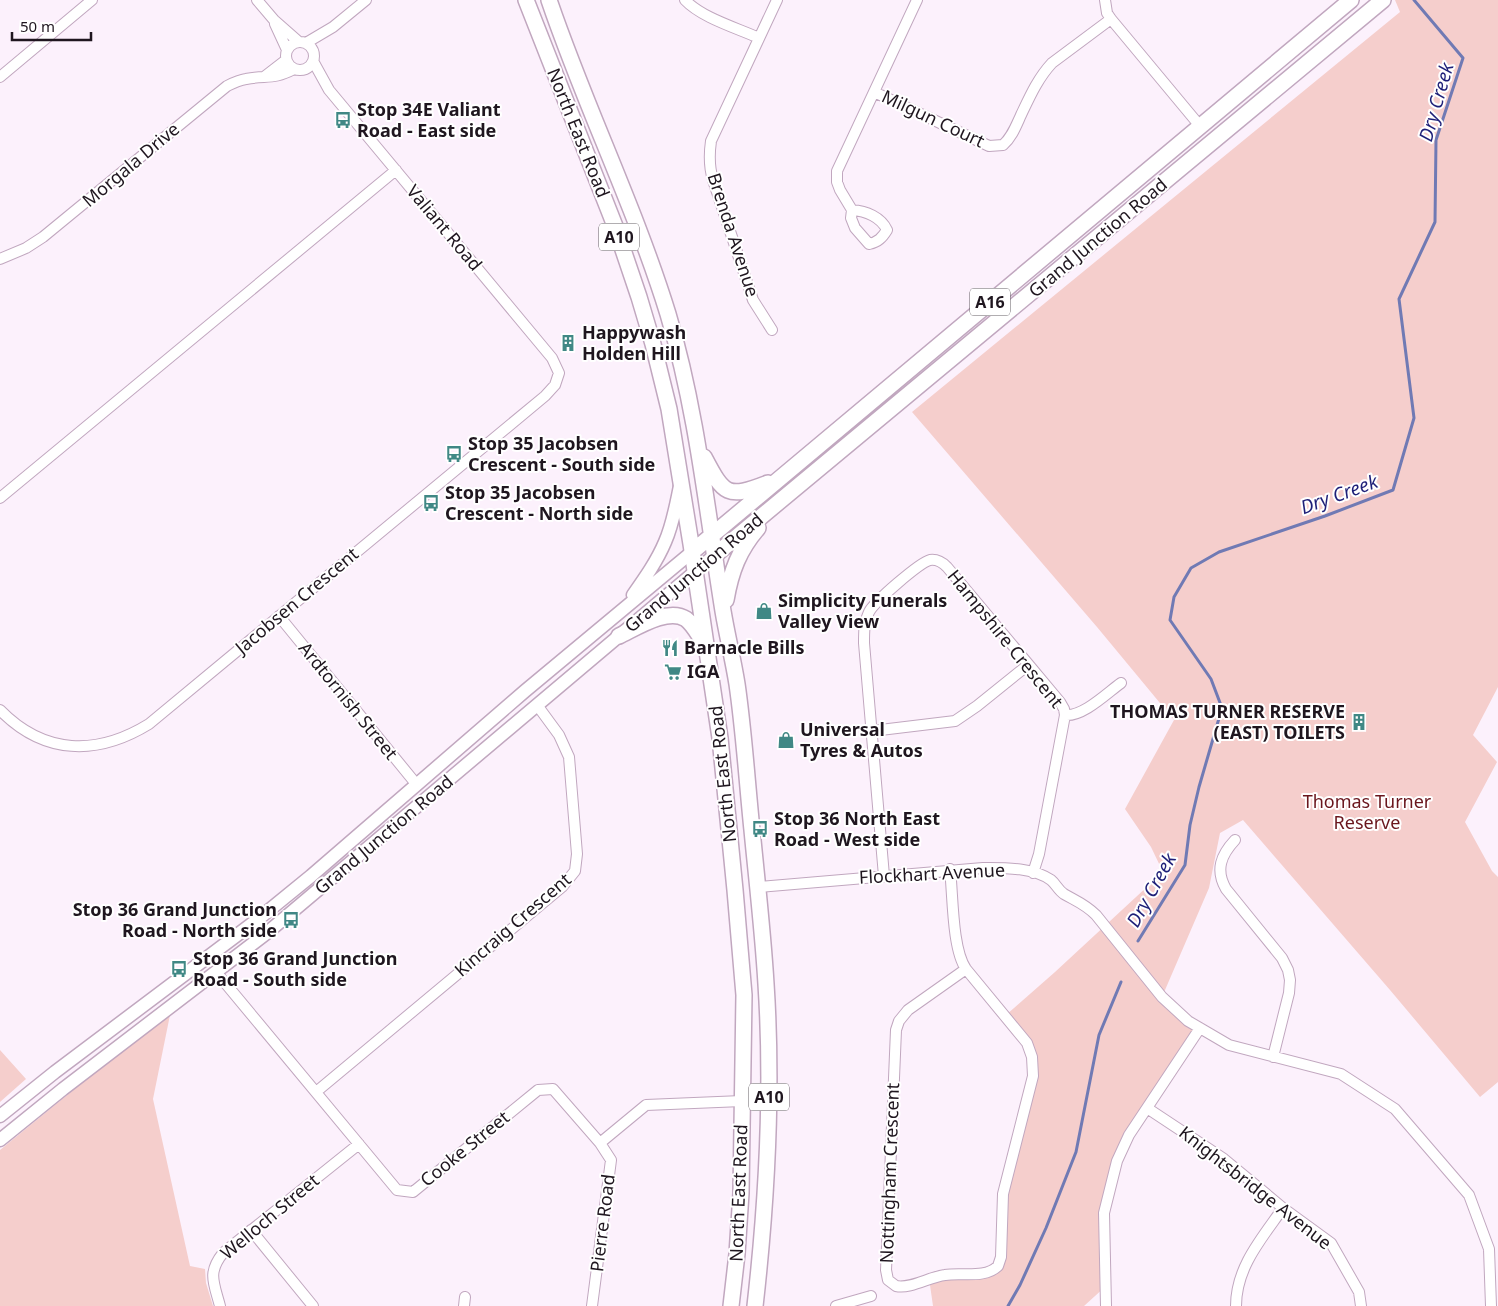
<svg xmlns="http://www.w3.org/2000/svg" width="1498" height="1306" font-family="'Noto Sans',sans-serif">
<style>
.green{fill:#f5cecc}
.lines{fill:none;stroke-linecap:round;stroke-linejoin:round}
.stream{stroke:#707ab4;stroke-width:3}
.minor-casing{stroke:#c1a7bf;stroke-width:12}
.major-casing{stroke:#c1a7bf;stroke-width:15}
.highway-casing{stroke:#c1a7bf;stroke-width:18}
.minor{stroke:#fff;stroke-width:10}
.major{stroke:#fff;stroke-width:12}
.highway{stroke:#fff;stroke-width:15}
.labels{text-anchor:middle;stroke-width:4;stroke-linejoin:round;paint-order:stroke}
.shield{fill:#fff;stroke:#625c62;stroke-width:1}
.shield-label{font-size:16px;font-weight:bold;fill:#1f161f}
.poi-label{font-size:18px;font-weight:bold;fill:#1f161f;stroke:#fff;text-anchor:start}
.street-label{font-size:18px;fill:#1f161f;stroke:#fff}
.park-label{font-size:18px;fill:#6a161d;stroke:#fff}
.water-label{font-size:19px;font-style:italic;fill:#1e1f78;stroke:#fff}
</style>
<rect width="100%" height="100%" fill="#fcf1fc"/>
<path class="green" d="M1395,0H1498V687L1473,735L1497,762L1465,822L1492,871L1498,877V1082L1480,1097L1390,990L1243,820L1220,833L1209,888L1162,997L1200,1028L1129,1135L1110,1185L1106,1286L1084,1306H933L929,1278L995,1269L1002,1212L1033,1063L1006,1015L1055,972L1163,872L1151,847L1125,809L1174,720L1097,627L912,412L1400,12Z
M171,1010L153,1099L190,1266L205,1269L206,1283L213,1306H0V1150Z
M0,1050L26,1079L0,1102Z"/>
<g class="lines">
<path class="stream" d="M1138,941L1185,865L1190,825L1199,787L1222,708L1211,679L1170,620L1174,597L1191,568L1219,552L1325,516L1393,490L1414,418L1399,299L1435,222L1436,140L1463,58L1414,0
M1008,1306L1020,1285L1046,1228L1076,1152L1099,1035L1121,982"/>
<g class="minor-casing">
<path id="minor" d="M257,0L274,20L299,42
M685,0C702,18 737,28 759,38
M1105,0L1107,13L1111,19L1200,126
M275,24L287,50
M286 56a14 14 0 1 1 28 0a14 14 0 1 1-28 0Z
M306,43L333,27L366,0
M0,77L92,0
M264,77L286,60
M874,92L989,146L1003,145C1012,137 1016,126 1021,115C1030,96 1038,78 1052,63L1111,19
M852,210C866,211 881,217 887,230C882,238 878,242 869,244L855,228L851,218L852,210L840,190L837,182V171L917,0
M0,259L26,248L43,237L227,86C233,83 239,80 246,79C267,75 273,80 294,69
M772,330L753,300L713,180C709,167 709,155 711,141L777,0
M0,498L396,170
M279,616L417,785
M0,710C44,755 97,756 149,724L545,396L555,385L559,373L552,358L329,90L313,61
M872,731L955,721L977,706L1028,665
M1235,840C1221,855 1215,870 1226,889L1282,958L1288,970L1290,980L1289,993L1273,1057
M950,869C953,895 952,949 966,969L1027,1043L1032,1057L1033,1076L1003,1194L1001,1257L998,1266C985,1279 961,1272 945,1275C929,1277 911,1289 896,1286L888,1280L886,1270L896,1030L899,1021L908,1010L966,969
M1033,873L1039,854L1065,715C1083,717 1107,693 1121,683
M884,876L864,643C864,632 864,622 869,612C874,602 919,563 930,560C937,559 942,562 947,567L1060,702L1064,709L1065,715
M758,887L983,868C1004,868 1032,867 1051,880C1056,884 1058,890 1064,894C1076,901 1085,904 1096,915L1162,997L1188,1021L1229,1045L1341,1074L1395,1109L1469,1195L1489,1249L1491,1306
M216,972L397,1190L413,1192L538,1090L553,1089L600,1143L646,1105L742,1101
M316,1092L562,887L575,871L577,854L569,757L559,735L537,705
M1147,1108L1224,1159L1283,1208L1331,1243L1359,1292L1361,1306
M251,1230L313,1306
M220,1306C214,1283 207,1273 223,1253L359,1144
M464,1306L465,1297
M592,1306L611,1160L600,1143
M836,1306L871,1296
M1106,1306L1104,1213L1117,1161L1129,1135L1200,1028
M1236,1306C1236,1267 1262,1238 1283,1208"/>
</g>
<g class="major-casing">
<path id="major" d="M633,595C645,578 657,561 665,542C673,524 676,505 680,486
M0,1116L55,1072L257,920L311,876L525,691L692,552
M0,1140L63,1089L268,932L715,555"/>
</g>
<g class="highway-casing">
<path id="highway" d="M526,0L615,226L639,297L653,344L669,409L691,544L720,738L735,890L744,995L741,1193L737,1254L731,1306
M549,0C585,106 635,207 668,314C697,411 707,512 723,611C727,635 733,659 737,684C744,732 747,782 752,830C757,882 763,933 766,984C773,1091 767,1200 755,1306
M704,457C724,495 727,499 768,483
M692,552L1351,0
M715,555L1383,0
M726,600C731,571 739,550 758,528
M619,636C636,628 668,607 686,619C694,625 699,636 705,644"/>
</g>
<use href="#minor" class="minor"/>
<use href="#major" class="major"/>
<use href="#highway" class="highway"/>
</g>
<defs>
<g id="bus-bare" transform="scale(1.35)"><path d="M-5-6H5V4H4V6H2V4H-2V6H-4V4H-5ZM-3.5-4V0h7V-4ZM-3.5 1.2v1.5H-2V1.2ZM2 1.2v1.5H3.5V1.2Z" fill="#408885" stroke="#fff" stroke-width="2.5" paint-order="stroke"/></g>
<g id="building-bare" transform="scale(1.35)"><path d="M-4-6H4V6H1V3H-1V6H-4ZM-2.5-4.3h1.7v1.8h-1.7ZM.8-4.3h1.7v1.8H.8ZM-2.5-1h1.7V.8h-1.7ZM.8-1h1.7V.8H.8Z" fill="#408885" stroke="#fff" stroke-width="2.5" paint-order="stroke"/></g>
<g id="shop-bare" transform="scale(1.35)"><path d="M-5-2.5h2.3a2.7 3.5 0 0 1 5.4 0H5L5.5 6h-11ZM-1.5-2.5h3a1.5 2.3 0 0 0-3 0Z" fill="#408885" stroke="#fff" stroke-width="2.5" paint-order="stroke"/></g>
<g id="restaurant-bare" transform="scale(1.35)"><path d="M-5-6h1v4h1v-4h1v4h1v-4h1v5L-1.5 .5V6h-2V.5L-5-1ZM5-6V6H3V1.5H1.5Q1.5-4 5-6Z" fill="#408885" stroke="#fff" stroke-width="2.5" paint-order="stroke"/></g>
<g id="supermarket-bare" transform="scale(1.35)"><path d="M-6-5.5h2.5l.6 2H6L4.5 2H-2.5L-4.4-4H-6ZM-1.5 3.2a1.3 1.3 0 1 0 .1 0ZM3 3.2a1.3 1.3 0 1 0 .1 0Z" fill="#408885" stroke="#fff" stroke-width="2.5" paint-order="stroke"/></g>
</defs>
<g fill-rule="evenodd">
<use href="#bus-bare" x="343" y="120"/>
<use href="#building-bare" x="568" y="343"/>
<use href="#bus-bare" x="454" y="454"/>
<use href="#bus-bare" x="431" y="503"/>
<use href="#shop-bare" x="764" y="611"/>
<use href="#restaurant-bare" x="670" y="648"/>
<use href="#supermarket-bare" x="673" y="672"/>
<use href="#building-bare" x="1359" y="722"/>
<use href="#shop-bare" x="786" y="740"/>
<use href="#bus-bare" x="760" y="829"/>
<use href="#bus-bare" x="291" y="920"/>
<use href="#bus-bare" x="179" y="969"/>
</g>
<g class="labels">
<g class="shield">
<rect x="599" y="223.5" width="40" height="27" rx="4"/>
<rect x="970" y="288.5" width="40" height="27" rx="4"/>
<rect x="749" y="1083.5" width="40" height="27" rx="4"/>
</g>
<g class="shield-label">
<text x="619" y="243">A10</text>
<text x="990" y="308">A16</text>
<text x="769" y="1103">A10</text>
</g>
<g class="poi-label">
<text x="357" y="116">Stop 34E Valiant<tspan x="357" dy="21">Road - East side</tspan></text>
<text x="582" y="339">Happywash<tspan x="582" dy="21">Holden Hill</tspan></text>
<text x="468" y="450">Stop 35 Jacobsen<tspan x="468" dy="21">Crescent - South side</tspan></text>
<text x="445" y="499">Stop 35 Jacobsen<tspan x="445" dy="21">Crescent - North side</tspan></text>
<text x="778" y="607">Simplicity Funerals<tspan x="778" dy="21">Valley View</tspan></text>
<text x="684" y="654">Barnacle Bills</text>
<text x="687" y="678">IGA</text>
<text x="1345" y="718" text-anchor="end">THOMAS TURNER RESERVE<tspan x="1345" dy="21">(EAST) TOILETS</tspan></text>
<text x="800" y="736">Universal<tspan x="800" dy="21">Tyres &amp; Autos</tspan></text>
<text x="774" y="825">Stop 36 North East<tspan x="774" dy="21">Road - West side</tspan></text>
<text x="277" y="916" text-anchor="end">Stop 36 Grand Junction<tspan x="277" dy="21">Road - North side</tspan></text>
<text x="193" y="965">Stop 36 Grand Junction<tspan x="193" dy="21">Road - South side</tspan></text>
</g>
<g class="street-label">
<text transform="translate(933 119) rotate(25)" y="6">Milgun Court</text>
<text transform="translate(578 133) rotate(68)" y="6">North East Road</text>
<text transform="translate(131 165) rotate(-40)" y="6">Morgala Drive</text>
<text transform="translate(444 228) rotate(50)" y="6">Valiant Road</text>
<text transform="translate(733 235) rotate(72)" y="6">Brenda Avenue</text>
<text transform="translate(1098 238) rotate(-40)" y="6">Grand Junction Road</text>
<text transform="translate(694 573) rotate(-40)" y="6">Grand Junction Road</text>
<text transform="translate(297 601) rotate(-40)" y="6">Jacobsen Crescent</text>
<text transform="translate(1005 639) rotate(51)" y="6">Hampshire Crescent</text>
<text transform="translate(348 701) rotate(51)" y="6">Ardtornish Street</text>
<text transform="translate(723 774) rotate(-96)" y="6">North East Road</text>
<text transform="translate(384 835) rotate(-40)" y="6">Grand Junction Road</text>
<text transform="translate(932 874) rotate(-3)" y="6">Flockhart Avenue</text>
<text transform="translate(513 925) rotate(-41)" y="6">Kincraig Crescent</text>
<text transform="translate(465 1149) rotate(-39)" y="6">Cooke Street</text>
<text transform="translate(890 1173) rotate(-88)" y="6">Nottingham Crescent</text>
<text transform="translate(1255 1188) rotate(38)" y="6">Knightsbridge Avenue</text>
<text transform="translate(739 1193) rotate(-88)" y="6">North East Road</text>
<text transform="translate(270 1217) rotate(-40)" y="6">Welloch Street</text>
<text transform="translate(603 1223) rotate(-83)" y="6">Pierre Road</text>
</g>
<g class="park-label">
<text x="1367" y="808">Thomas Turner<tspan x="1367" dy="21">Reserve</tspan></text>
</g>
<g class="water-label">
<text transform="translate(1436 102) rotate(-74)" y="7">Dry Creek</text>
<text transform="translate(1339 494) rotate(-20)" y="7">Dry Creek</text>
<text transform="translate(1151 890) rotate(-61)" y="7">Dry Creek</text>
</g>
</g>
<path d="M12 32v8h79v-8" fill="none" stroke="#1f161f" stroke-width="2.5"/>
<text x="20" y="32" font-size="15" fill="#1f161f" stroke="#ffffff" stroke-width="4" paint-order="stroke">50 m</text>
</svg>
